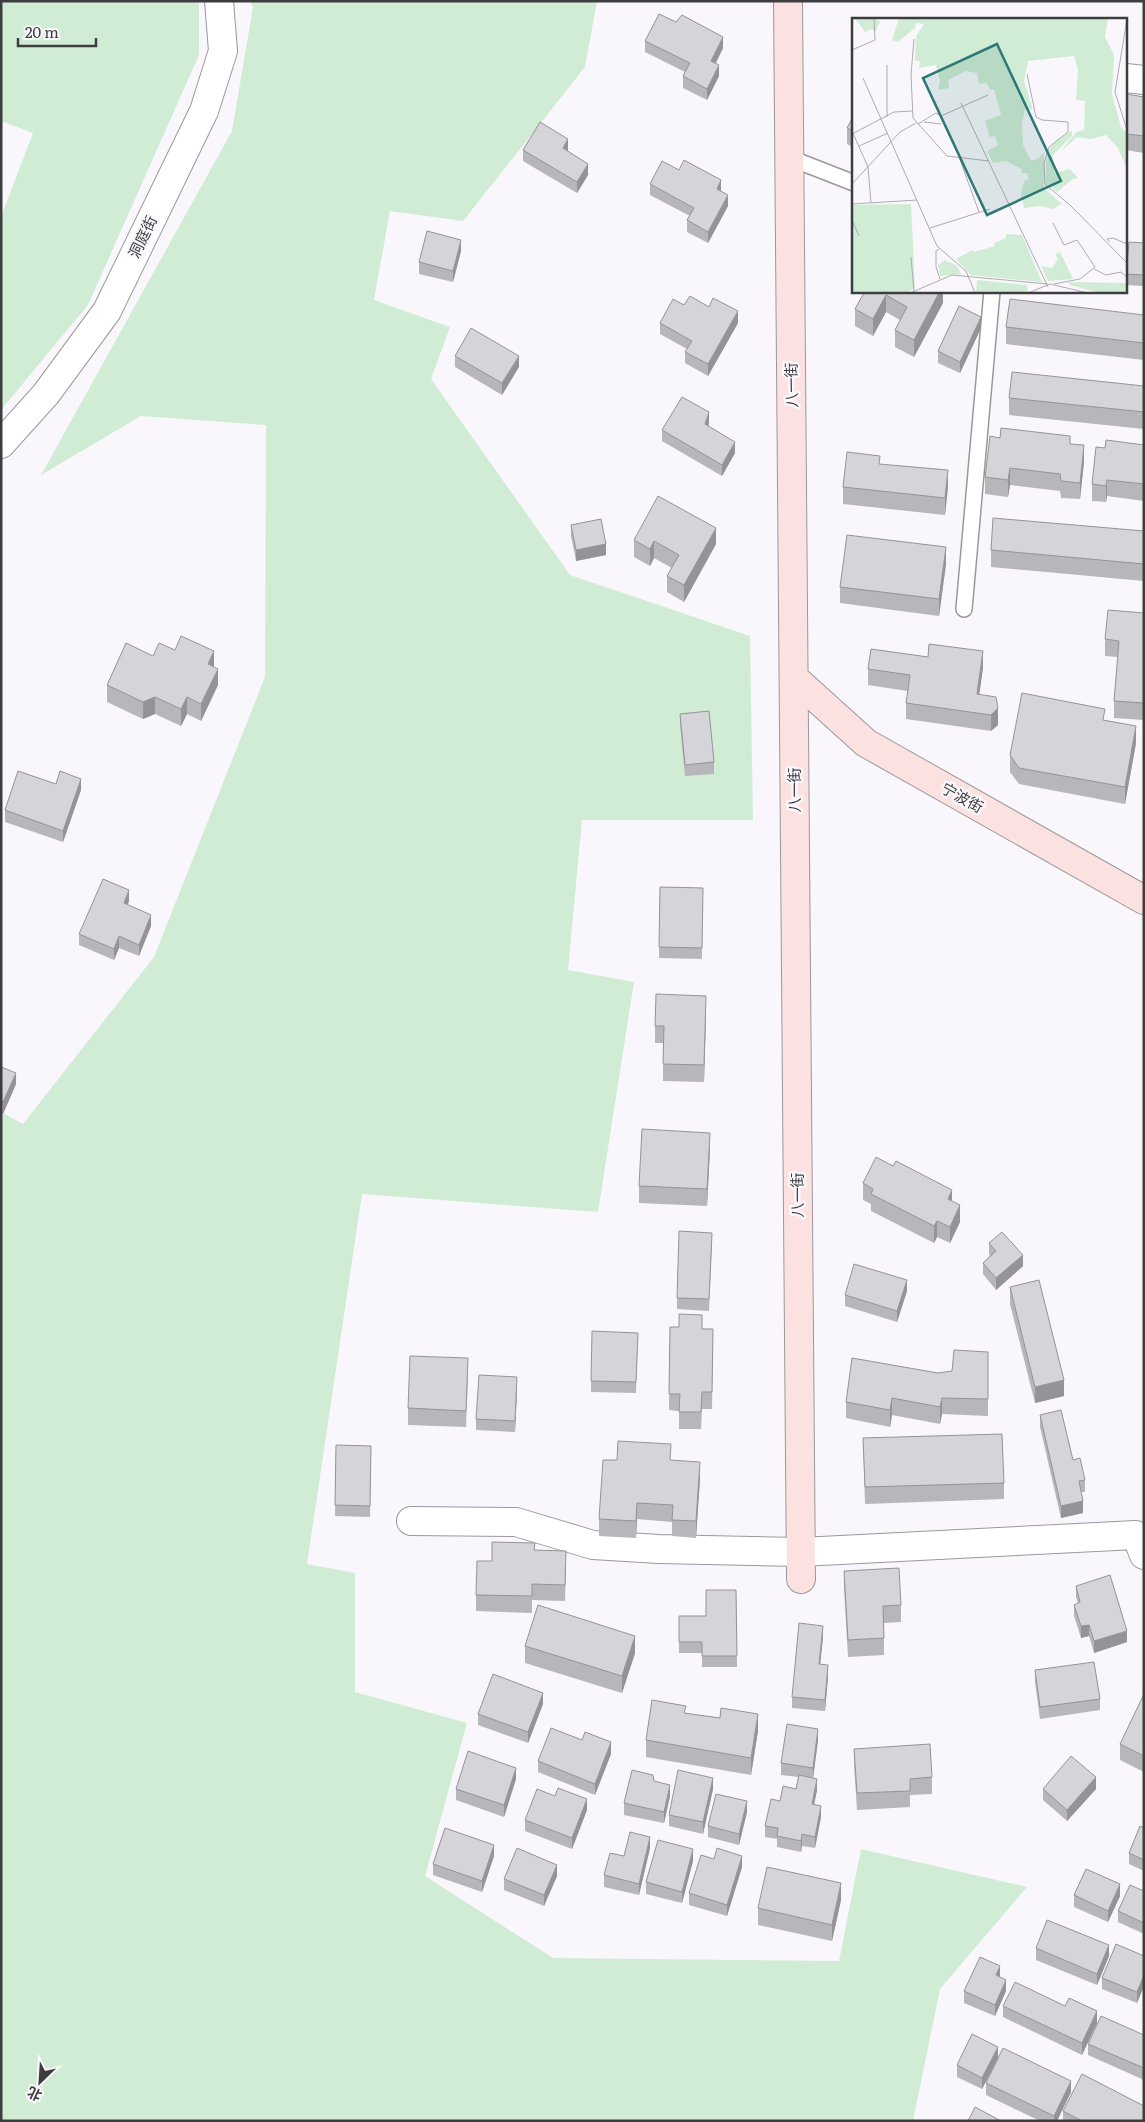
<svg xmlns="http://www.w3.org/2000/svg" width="1145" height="2122" font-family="Literata,'Noto Sans SC',serif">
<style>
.green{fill:#d0ecd4}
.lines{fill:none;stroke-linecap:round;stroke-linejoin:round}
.lane-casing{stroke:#9a989d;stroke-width:18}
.street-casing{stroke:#9a989d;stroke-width:30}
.secondary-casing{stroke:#9a989d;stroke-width:30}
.lane{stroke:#fff;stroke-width:15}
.street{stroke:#fff;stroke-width:28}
.secondary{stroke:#fbe2e0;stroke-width:28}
.wall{fill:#b6b6bb}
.shaded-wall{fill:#949498}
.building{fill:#d4d4d9;stroke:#949498}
.labels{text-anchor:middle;stroke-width:5;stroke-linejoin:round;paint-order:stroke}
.street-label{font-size:15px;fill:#3d3c3e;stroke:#f9f7fc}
.inset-road{fill:none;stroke:#aeacb0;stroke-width:1}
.view{fill:#2e7875;fill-opacity:0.15;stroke:#2e7875;stroke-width:2.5}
.inset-edge{fill:none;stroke:#3d3c3e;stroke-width:2.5}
</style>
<rect width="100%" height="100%" fill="#f9f7fc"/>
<path class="green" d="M1,1H199V55L88,305L1,410V217L33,133L1,121Z
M250,1H597L585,67L463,221L390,211L374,300L450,327L431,379L570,575L750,636L753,820H582L568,970L634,982L598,1212L362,1194L307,1564L355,1573V1692L467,1723L425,1876L553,1958L839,1961L861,1849L1027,1887L940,1989L913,2121H1V1112L23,1124L154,957L265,677L266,425L141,416L41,475L232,131L253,7Z"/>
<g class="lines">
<g class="lane-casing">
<path id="lane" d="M790,158L854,183
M964,609L992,291"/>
</g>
<g class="street-casing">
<path id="street" d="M1126,78L1144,80
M1,444L46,394L107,311L204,111L223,51L219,1
M411,1521L516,1522L593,1545L659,1549L801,1552L1136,1535L1144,1555"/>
</g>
<g class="secondary-casing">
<path id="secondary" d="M788,1L801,1579
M794,678L866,743L1144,900"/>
</g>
<use href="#lane" class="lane"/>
<use href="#street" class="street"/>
<use href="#secondary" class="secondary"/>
</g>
<path class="wall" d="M645,41L723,48L716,63L719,76L707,100L683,88V76L685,72L645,52Z
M1126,94L1144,97V153L1126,150Z
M854,115V148L847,144V128Z
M523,150L568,151L588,175L577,193L523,161Z
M679,170L721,191L728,206L708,243L687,232V220L690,216L650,195V184Z
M1144,243V286L1126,285V274Z
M461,251L453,282L419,274V262Z
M865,291H943V303L914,357L895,347V330L900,320L886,312L873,336L855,326V309Z
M684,305L738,323L708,376L685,363V352L687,349L660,334V323Z
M1144,315V360L1006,344V327Z
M981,328L960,373L938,363V351Z
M455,356L519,367L502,395L455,367Z
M1144,386V429L1009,415V398Z
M709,424L708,426L735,453L722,476L662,441V430Z
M1070,444L1084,462L1080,499L1061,498L1060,491L1010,485L1008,497L985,494V477Z
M1144,445V501L1107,496L1106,502L1092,501V484L1105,448Z
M880,464L948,487L945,515L843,504V487Z
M571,525L606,555L576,561L571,536Z
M1144,531V581L991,567V550Z
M634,540L716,544L684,602L667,592V576L672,568L654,558L650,566L634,557Z
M946,564L939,616L840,603V587Z
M1144,613V720L1114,718V701L1118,657L1105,656V639Z
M153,656L214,667L218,685L201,721L187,714L181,726L155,714L143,719L107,702V685Z
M983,668L979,694L998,725L991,731L906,719V703L908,691L868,685V669Z
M680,714L714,762V774L685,776L680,725Z
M1105,720L1136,743L1125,804L1019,784L1010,772V755Z
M56,784L81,790L63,842L5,822V810Z
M660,887L703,888L702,959L659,958Z
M129,901L128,905L151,926L139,956L119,948L114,960L79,945V934Z
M706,1013L704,1082L663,1081V1043H655V1026Z
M1,1067L16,1084L3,1114L1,1113Z
M710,1149L707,1206L639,1203V1186Z
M863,1183L952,1201L960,1222L950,1243L937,1237L934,1243L871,1211V1204L863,1200Z
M989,1243L1023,1266L996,1290L983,1274V1263L990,1256L989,1254Z
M712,1244L709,1311L677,1309V1298Z
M1010,1287L1064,1396L1035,1403L1010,1304Z
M907,1291L897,1322L845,1306V1295Z
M670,1327L713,1329L712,1409H702L701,1429H679V1411L669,1410Z
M638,1333L636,1393L591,1392V1381Z
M988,1352V1416L942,1414L940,1424L892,1415L890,1427L846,1418V1402L938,1373L952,1371Z
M468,1374L466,1427L408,1425V1408Z
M517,1389L515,1432L476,1430V1419Z
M1040,1415L1073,1460L1085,1480V1492H1081L1083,1513L1061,1518L1040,1427Z
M863,1438L1004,1483V1499L865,1504Z
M336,1445L371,1446L370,1517L335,1516Z
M617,1460H671L700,1479L696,1538L672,1536V1522L637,1519L636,1538L599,1536V1519Z
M535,1550L566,1568L565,1601L532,1600V1613L476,1611V1595L492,1561Z
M844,1571L901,1605V1622L884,1623V1655L848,1657L844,1588Z
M1076,1586L1127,1642L1094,1653L1089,1636L1081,1638L1074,1616V1605L1078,1603L1076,1597Z
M736,1590L737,1667H702V1653H679V1616H706Z
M823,1637L820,1664L828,1677L825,1711L792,1708V1697Z
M525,1646L635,1653L622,1693L525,1663Z
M1035,1670L1100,1699V1710L1040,1719L1035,1682Z
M1144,1694V1772L1120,1760V1744Z
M543,1704L528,1743L478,1725V1714Z
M686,1713L758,1731L751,1775L646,1757V1740Z
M818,1740L813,1778L817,1790L814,1804L821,1817L815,1848L802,1846L801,1852L777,1847V1839L765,1837V1826L780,1801L796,1789L798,1777L781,1775V1763Z
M854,1749L932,1777V1794L910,1795V1807L857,1810L854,1765Z
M611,1754L595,1795L538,1772V1761Z
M516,1779L504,1817L456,1800V1789Z
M654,1781L670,1796L664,1823L624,1815V1803Z
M713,1789L703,1834L669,1826V1815Z
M1043,1789H1096L1067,1821L1043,1800Z
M555,1796L587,1810L572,1849L525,1831V1820Z
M747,1812L739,1845L708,1837V1826Z
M1144,1828V1871L1129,1864V1853Z
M650,1848L639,1895L604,1887V1875L624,1856Z
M494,1856L482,1892L433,1875V1864Z
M714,1859L742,1867L727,1916L689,1905V1893Z
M693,1861L682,1903L646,1894V1882Z
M557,1876L544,1906L504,1890V1879Z
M1144,1891V1934L1118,1922V1911Z
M1074,1895L1120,1896L1108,1922L1074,1907Z
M841,1900L832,1941L758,1925V1908Z
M1036,1948L1109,1956L1097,1985L1036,1960Z
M1144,1956V1986L1137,2003L1102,1989V1978Z
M1000,1977L1006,1991L995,2016L964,2003V1991Z
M1003,2006L1097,2023L1082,2055L1003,2017Z
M1144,2035V2080L1088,2055V2044Z
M998,2058L982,2089L957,2077V2065Z
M986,2083L1071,2092L1057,2121H1040L986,2095Z
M1063,2111L1144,2121H1063Z"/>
<path class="shaded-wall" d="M723,37V48L711,72V61Z
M719,65V76L707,100V89Z
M568,139V151L563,160V148Z
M588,164V175L577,193V182Z
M721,180V192L717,189Z
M728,195V206L708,243V232Z
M461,240V251L453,282V271Z
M940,291H943V303L914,357V340Z
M886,295V312L873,336V319Z
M738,311V323L708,376V364Z
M981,317V328L960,373V362Z
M519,356V367L502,395V383Z
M709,412V424L705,436V424Z
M735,442V453L722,476V465Z
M1084,445V462L1080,499V483Z
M1010,468V485L1008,497V480Z
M948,470V487L945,515V498Z
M1107,480V496L1106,502V486Z
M716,528V544L684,602V585Z
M654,541V558L650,566V549Z
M606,544V555L576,561V550Z
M946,547V564L939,616V599Z
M214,651V667L208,664Z
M983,651V668L977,711V694Z
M218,669V685L201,721V704Z
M155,697V714L143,719V702Z
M187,697V714L181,726V709Z
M998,708V725L991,731V715Z
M1136,726V743L1125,804V787Z
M81,779V790L63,842V831Z
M129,890V901L124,914V903Z
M151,915V926L139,956V945Z
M119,936V948L114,960V949Z
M706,996V1013L704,1082V1065Z
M16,1073V1084L3,1114V1102Z
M710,1133V1149L707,1206V1189Z
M952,1190V1206L948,1199Z
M960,1205V1222L950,1243V1227Z
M937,1221V1237L934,1243V1226Z
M1023,1255V1266L996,1290V1278Z
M907,1280V1291L897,1322V1311Z
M517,1377V1389L515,1432V1421Z
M1064,1380V1396L1035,1403V1387Z
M892,1398V1415L890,1427V1410Z
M942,1398V1414L940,1424V1407Z
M700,1462V1479L696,1538V1521Z
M1083,1501V1513L1061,1518V1506Z
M637,1503V1519L636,1538V1521Z
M1089,1625V1636L1081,1638V1626Z
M823,1626V1637L819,1676V1664Z
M1127,1631V1642L1094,1653V1641Z
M635,1636V1653L622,1693V1676Z
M828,1665V1677L825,1711V1700Z
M543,1693V1704L528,1743V1732Z
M758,1714V1731L751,1775V1758Z
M818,1729V1740L813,1779V1768Z
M611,1742V1754L595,1795V1784Z
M516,1768V1779L504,1817V1805Z
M1096,1777V1789L1067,1821V1810Z
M713,1778V1789L703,1834V1822Z
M817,1779V1790L812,1815V1804Z
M670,1785V1796L664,1823V1812Z
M587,1799V1810L572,1849V1838Z
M747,1801V1812L739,1845V1834Z
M821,1806V1817L815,1848V1837Z
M802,1834V1846L801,1852V1841Z
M650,1837V1848L639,1895V1884Z
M494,1845V1856L482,1892V1881Z
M693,1849V1861L682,1903V1892Z
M742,1856V1867L727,1916V1905Z
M557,1865V1876L544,1906V1895Z
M841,1883V1900L832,1941V1925Z
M1120,1884V1896L1108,1922V1911Z
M1109,1945V1956L1097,1985V1974Z
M1000,1966V1978L996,1975Z
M1144,1975V1986L1137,2003V1992Z
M1006,1980V1991L995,2016V2005Z
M1097,2011V2023L1082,2055V2043Z
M998,2047V2058L982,2089V2078Z
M1071,2081V2092L1057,2121H1054V2116Z"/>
<path class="building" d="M659,14L676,22L682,15L723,37L711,61L719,65L707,89L683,76L690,63L645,41Z
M1126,94L1144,97V136L1126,134Z
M854,115V131L847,128Z
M540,122L568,139L563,148L588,164L577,182L523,150Z
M684,160L721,180L717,189L728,195L708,232L687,220L694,208L650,184L662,161L679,170Z
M427,231L461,240L453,271L419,262Z
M1129,242L1144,243V275L1126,274Z
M865,291H940L914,340L895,330L907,307L886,295L873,319L855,309Z
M690,296L709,307L713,298L738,311L708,364L685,352L692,341L660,323L673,299L684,305Z
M1010,299L1144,315V343L1006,327Z
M959,306L981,317L960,362L938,351Z
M471,328L519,356L502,383L455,356Z
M1012,372L1144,386V412L1009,398Z
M682,397L709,412L705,424L735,442L722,465L662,430Z
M1001,428L1070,436V444L1084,445L1080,483L1061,481L1060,474L1010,468L1008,480L985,477L990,436L1000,438Z
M1106,440L1144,445V484L1107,480L1106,486L1092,484L1096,447L1105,448Z
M847,452L880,456L879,464L948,470L945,498L843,487Z
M658,496L716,528L684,585L667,576L679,555L654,541L650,549L634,540Z
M993,518L1144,531V564L991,550Z
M601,519L606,544L576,550L571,525Z
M847,535L946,547L939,599L840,587Z
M1108,610L1144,613V703L1114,701L1119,641L1105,639Z
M181,636L214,651L208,664L218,669L201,704L187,697L181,709L155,697L143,702L107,685L126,643L153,656L159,643L175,650Z
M929,644L983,651L977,694L996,697L998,708L991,715L906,703L910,675L868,669L871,649L928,657Z
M1022,693L1105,709L1103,720L1136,726L1125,787L1019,768L1010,755Z
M709,711L714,762L685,765L680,714Z
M18,771L56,784L60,771L81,779L63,831L5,810Z
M103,879L129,890L124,903L151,915L139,945L119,936L114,949L79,934Z
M660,887L703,888L702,948L659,947Z
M656,994L706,996L704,1065L663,1064L664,1026H655Z
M1,1067L16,1073L3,1102L1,1101Z
M642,1129L710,1133L707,1189L639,1186Z
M876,1157L893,1166L896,1161L952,1190L948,1199L960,1205L950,1227L937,1221L934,1226L871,1194L873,1189L863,1183Z
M679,1231L712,1233L709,1299L677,1298Z
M1002,1232L1023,1255L996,1278L983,1263L996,1251L989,1243Z
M854,1264L907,1280L897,1311L845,1295Z
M1039,1280L1064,1380L1035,1387L1010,1287Z
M679,1314L702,1315V1329H713L712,1392H702L701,1412H679L680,1394H669L670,1327H679Z
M592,1331L638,1333L636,1382L591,1381Z
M954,1350L988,1352V1399L942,1398L940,1407L892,1398L890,1410L846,1402L852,1358L938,1373L952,1371Z
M410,1356L468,1358L466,1411L408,1408Z
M479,1375L517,1377L515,1421L476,1419Z
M1061,1410L1073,1460L1080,1458L1085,1480L1079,1481L1083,1501L1061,1506L1040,1415Z
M1002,1434L1004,1483L865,1487L863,1438Z
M618,1441L671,1444L670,1460L700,1462L696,1521L672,1520L673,1505L637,1503L636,1521L599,1519L603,1460H617Z
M336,1445L371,1446L370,1506L335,1505Z
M492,1542L535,1543L534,1550L566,1551L565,1585L532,1584V1596L476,1595L477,1561H492Z
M899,1568L901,1605L883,1606L884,1638L848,1640L844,1571Z
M1110,1575L1127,1631L1094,1641L1089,1625L1081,1626L1074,1605L1080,1602L1076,1586Z
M706,1590H736L737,1656H702V1642H679V1616H706Z
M538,1605L635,1636L622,1676L525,1646Z
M799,1623L823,1626L819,1664L828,1665L825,1700L792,1697Z
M1094,1662L1100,1699L1040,1707L1035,1670Z
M493,1674L543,1693L528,1732L478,1714Z
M1144,1694V1756L1120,1744Z
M652,1700L686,1706L684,1713L720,1718L721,1708L758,1714L751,1758L646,1740Z
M787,1724L818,1729L813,1768L781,1763Z
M551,1728L582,1740L585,1732L611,1742L595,1784L538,1761Z
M930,1744L932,1777L910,1779V1791L857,1793L854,1749Z
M468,1751L516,1768L504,1805L456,1789Z
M1071,1756L1096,1777L1067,1810L1043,1789Z
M632,1770L653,1775L654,1781L670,1785L664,1812L624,1803Z
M678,1770L713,1778L703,1822L669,1815Z
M799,1775L817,1779L812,1804L821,1806L815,1837L802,1834L801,1841L777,1836L778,1828L765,1826L771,1799L780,1801L783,1786L796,1789Z
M558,1788L587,1799L572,1838L525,1820L537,1789L555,1796Z
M716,1794L747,1801L739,1834L708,1826Z
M1140,1826L1144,1828V1860L1129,1853Z
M445,1828L494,1845L482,1881L433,1864Z
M630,1832L650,1837L639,1884L604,1875L610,1853L624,1856Z
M658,1840L693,1849L682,1892L646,1882Z
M517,1848L557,1865L544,1895L504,1879Z
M717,1848L742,1856L727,1905L689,1893L701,1855L714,1859Z
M767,1867L841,1883L832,1925L758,1908Z
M1086,1869L1120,1884L1108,1911L1074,1895Z
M1130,1885L1144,1891V1923L1118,1911Z
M1047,1920L1109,1945L1097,1974L1036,1948Z
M1116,1944L1144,1956V1975L1137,1992L1102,1978Z
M980,1957L1000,1966L996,1975L1006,1980L995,2005L964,1991Z
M1015,1982L1065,2006L1069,1998L1097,2011L1082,2043L1003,2006Z
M1101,2016L1144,2035V2068L1088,2044Z
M972,2034L998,2047L982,2078L957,2065Z
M1003,2048L1071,2081L1054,2116L986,2083Z
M1082,2074L1144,2106V2121H1082L1063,2111Z
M975,2107L1001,2121H968Z"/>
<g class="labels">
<g class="street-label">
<text transform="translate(143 237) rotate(-64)" y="5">洞庭街</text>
<text transform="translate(792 385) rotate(-91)" y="5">八一街</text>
<text transform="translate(795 790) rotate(-90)" y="5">八一街</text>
<text transform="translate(962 798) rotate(29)" y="5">宁波街</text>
<text transform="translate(798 1195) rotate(-90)" y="5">八一街</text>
</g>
</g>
<g transform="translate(852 18)">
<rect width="275" height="275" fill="#f9f7fc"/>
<path d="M3,0H23L28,4L23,14L20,11L13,14ZM47,0H256L253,19L262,37L260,76L269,109L275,115V151L266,130L254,117L239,121L225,119L209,133L224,114L232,112L233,83L224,82L226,51L222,38L176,43L172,63L181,92L173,91L170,106L171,127L179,143L187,140L192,134V170L210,186L200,191L189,188L172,190L169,176L172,163L177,161L175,155H170L169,151L154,143L141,145L135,133L146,127L143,118L138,119L133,103L149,97L142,71L138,72L135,65L127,66L125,55L114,53L96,62L97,70L86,72L88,63L84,47L67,50L68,43H63L64,18L72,6L64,5L63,10L46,24L40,22ZM220,113V118L201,137L202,155L218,151L226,160L221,161L205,174L194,165V146L198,130L204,122ZM59,186L63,270L54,275H0V187ZM154,216L170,217L190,264L119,257L104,241L120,232L122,234L143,228L142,225L154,220ZM208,234L221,261L196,263L189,248L200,250L206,241L203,236ZM93,242L105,248L109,256L88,258L86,247ZM125,262L175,267L176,274L124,275ZM216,264L275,265V275H248L218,267Z" fill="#d0ecd4"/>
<path class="inset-road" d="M275,1L263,74L275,112M62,21L59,57L61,100L95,138L137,143M0,32L23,22L22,0M35,47V99M175,56L184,99L190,102L216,104V114L197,129L192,146L193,166L218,187L275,245M11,60L85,228L114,253L123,275M109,85L196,269M72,104L89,106M66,106L84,95L89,98L136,77M0,113L16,149L19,185M0,116L42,94L60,93M7,128L36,115M107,139L127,194M0,166L48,114L64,105M0,186L65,182M0,202L7,218M201,205L212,227L225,222L243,249L228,261L202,266M78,210L138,191M258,224L255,221L261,220L275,226M87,231L84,233V249L88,261M59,239L62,274M242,251L254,257L269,254L275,259M58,275L100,257L196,266M176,275L198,266L236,275"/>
<path class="view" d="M145,26L209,163L135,197L71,60Z"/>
<rect width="275" height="275" class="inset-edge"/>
</g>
<rect width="1145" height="2122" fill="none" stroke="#3d3c3e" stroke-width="5"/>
<g transform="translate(40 2082) rotate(205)" stroke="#f9f7fc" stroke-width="4" paint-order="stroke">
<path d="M0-4L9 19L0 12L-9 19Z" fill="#3d3c3e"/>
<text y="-8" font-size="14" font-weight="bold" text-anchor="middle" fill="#3d3c3e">北</text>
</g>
<path d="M18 38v8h78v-8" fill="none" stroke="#3d3c3e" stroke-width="2.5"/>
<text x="25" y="38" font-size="15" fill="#3d3c3e" stroke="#f9f7fc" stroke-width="4" paint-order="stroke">20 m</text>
</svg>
